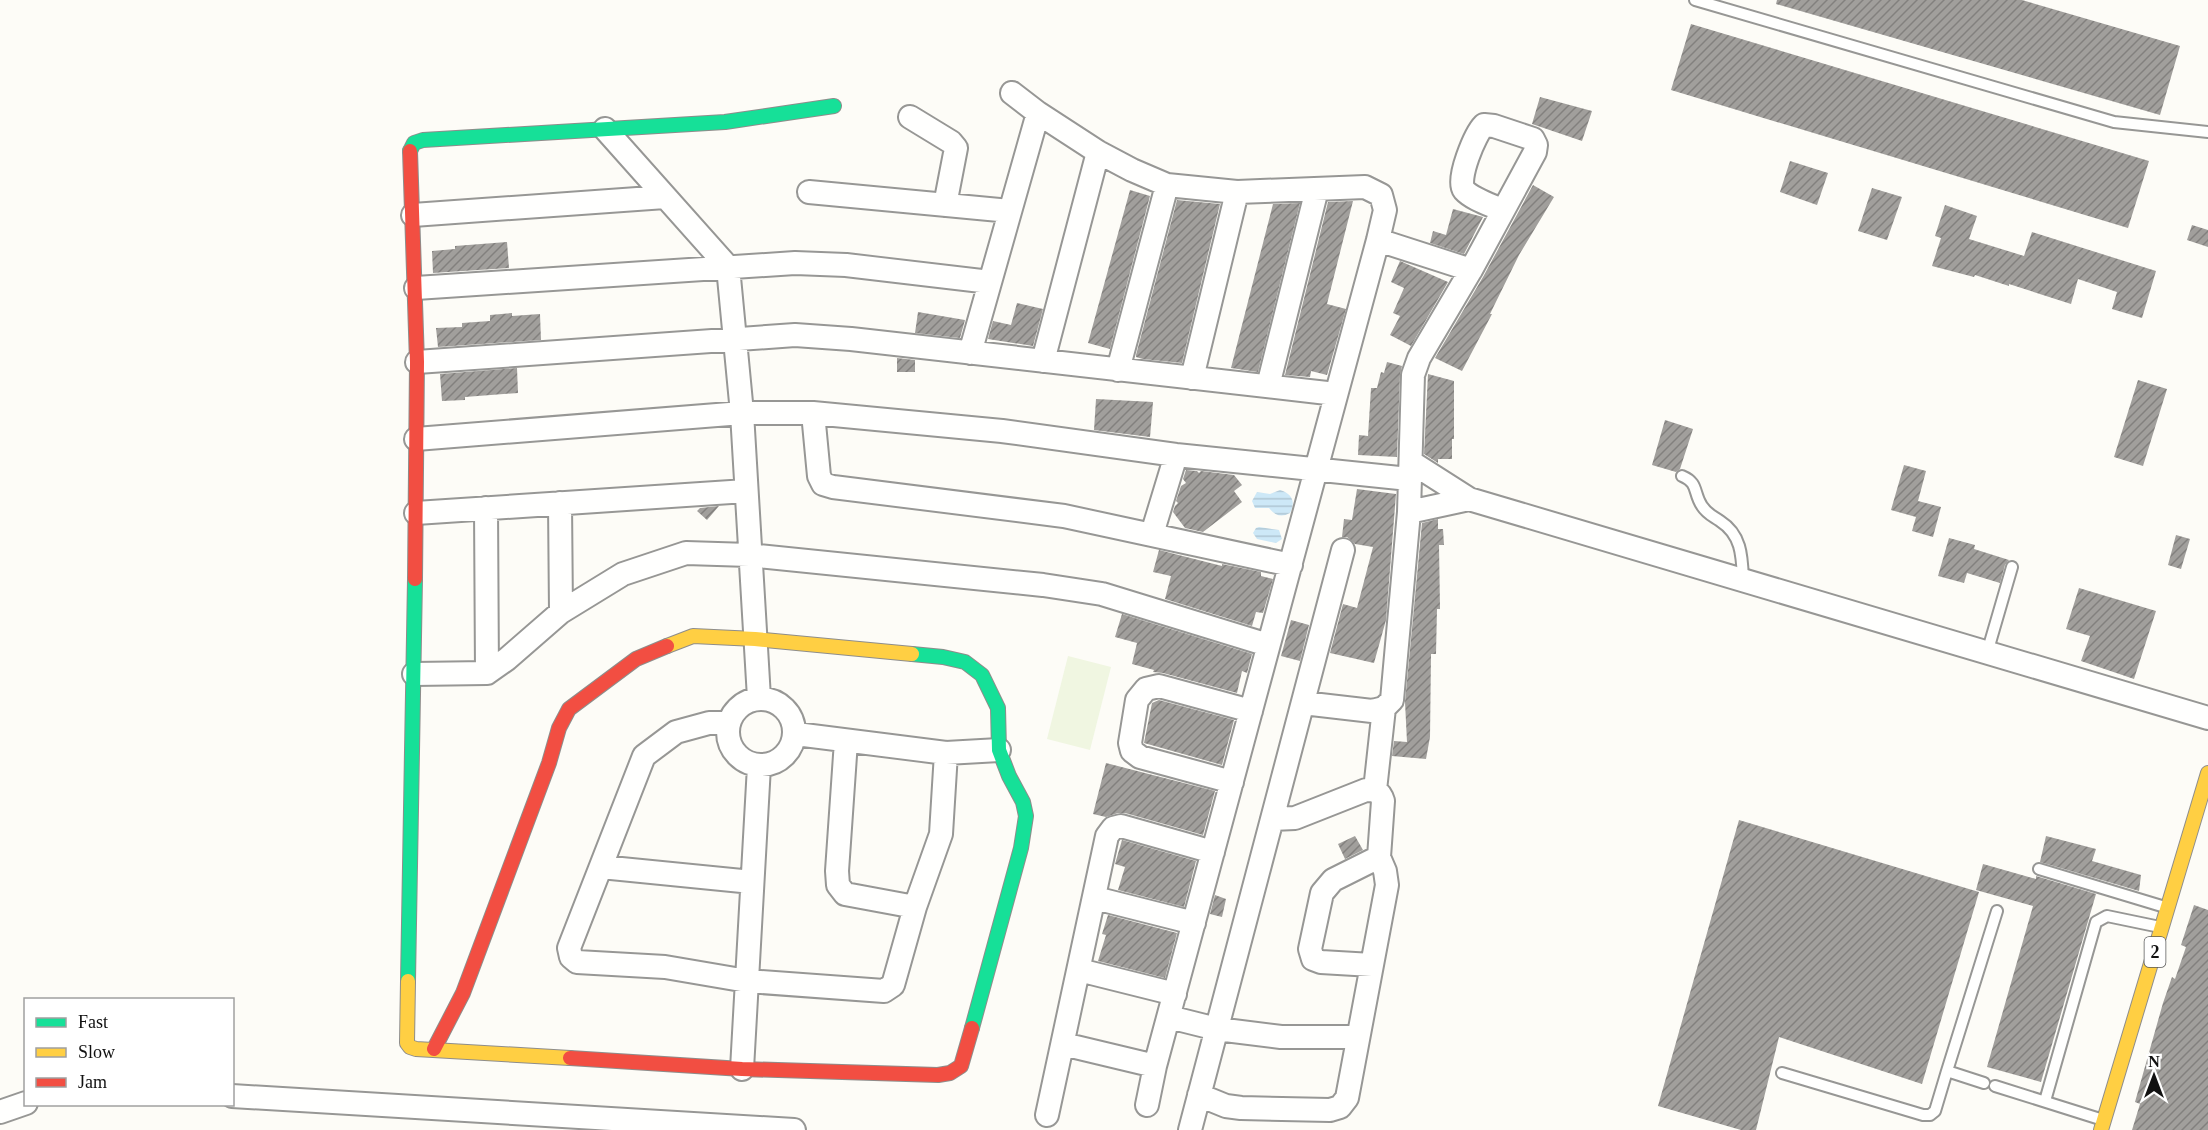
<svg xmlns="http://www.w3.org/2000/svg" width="2208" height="1130" font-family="Georgia,serif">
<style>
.pitch{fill:#f0f6e1}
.water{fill:url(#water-rules)}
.building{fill:url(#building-hatch)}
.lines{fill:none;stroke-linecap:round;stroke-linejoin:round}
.lane-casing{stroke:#979795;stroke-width:14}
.street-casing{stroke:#979795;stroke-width:26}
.fast-casing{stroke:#8e8d8b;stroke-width:16}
.slow-casing{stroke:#8e8d8b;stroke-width:16}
.jam-casing{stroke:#8e8d8b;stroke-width:16}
.lane{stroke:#fffffe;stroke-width:10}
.street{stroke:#fffffe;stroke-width:22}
.fast{stroke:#16e098;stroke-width:14}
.slow{stroke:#ffcf43;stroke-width:14}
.jam{stroke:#f24e42;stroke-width:14}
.labels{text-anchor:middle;stroke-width:6;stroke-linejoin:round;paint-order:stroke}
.shield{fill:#fff;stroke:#585858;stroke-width:1.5}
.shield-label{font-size:18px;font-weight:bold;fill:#111}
</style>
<defs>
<pattern id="water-rules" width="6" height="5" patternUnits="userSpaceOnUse" patternTransform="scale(1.5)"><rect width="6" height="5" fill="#cde8f7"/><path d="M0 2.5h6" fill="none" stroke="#afc6d3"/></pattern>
<pattern id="building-hatch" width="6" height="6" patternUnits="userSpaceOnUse" patternTransform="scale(1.5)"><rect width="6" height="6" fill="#a19f9c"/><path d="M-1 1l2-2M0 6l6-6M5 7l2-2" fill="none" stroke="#82807e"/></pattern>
</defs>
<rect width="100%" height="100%" fill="#fdfcf7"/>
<path class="pitch" d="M1068,656L1111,667L1090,750L1047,739Z"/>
<path class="water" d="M1280,490C1292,494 1296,501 1290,513C1281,518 1275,515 1269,508H1255L1252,501L1257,492L1270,494Z
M1259,527L1279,530L1282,539L1276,543L1257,539L1253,533L1256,528Z"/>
<path class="building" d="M1777,0H2022L2180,46L2160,115L1776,4Z
M1691,24L2149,161L2128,228L1671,90Z
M1540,97L1592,111L1582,141L1532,124Z
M1790,161L1828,173L1817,205L1780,192Z
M1533,185L1554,197L1519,255L1490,314H1492L1462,371L1435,358L1483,277Z
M1872,188L1902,197L1887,240L1858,231Z
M1130,190L1150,196L1110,349L1088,343Z
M1177,200L1220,204L1182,363L1143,359L1136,357V355Z
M1353,201L1327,304L1346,309L1327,375L1311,371L1310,377L1285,375L1328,202Z
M1300,203L1258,372L1231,368L1273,204Z
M1945,205L1977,216L1969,239L2024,256L2032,232L2156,271L2142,318L2112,309L2117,292L2078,279L2071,304L2009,284V286L1975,275L1974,277L1932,266L1941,238L1935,236Z
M1453,209L1483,217L1464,254L1430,243L1433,231L1446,235Z
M2192,225L2208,230V247L2187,240Z
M507,242L509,268L433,273L432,251L455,249V246Z
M1400,261L1448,282L1411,346L1390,335L1400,316L1393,313L1404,288L1391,282Z
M1017,303L1043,309L1033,346L988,339L993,321L1011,325Z
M918,312L965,320L960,338L915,333Z
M512,313V316L540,314L541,340L438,347L436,328L462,327V323L490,321V315Z
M897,358L915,360V372H897Z
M1387,362L1402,366L1400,375L1397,457L1358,455L1359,435L1368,436L1371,388H1377L1381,372L1384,373Z
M517,368L518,393L465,397V400L442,401L440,374Z
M1428,374L1454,381V439H1452V459H1438V463L1424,454Z
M2138,380L2167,389L2143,466L2114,457Z
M1096,399L1153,402L1150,437L1094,430Z
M1665,420L1693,429L1680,469L1676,472L1652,465Z
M1904,465L1926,471L1918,501L1941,507L1933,537L1912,531L1916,517L1891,510Z
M1186,470L1197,471L1199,473L1201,471L1234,475L1242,485L1234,491L1242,502L1203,532L1185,528L1173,512L1175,506L1178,503L1176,501L1181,486L1186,483L1183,479Z
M1357,489L1396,494L1386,620L1374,663L1330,653L1343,604L1357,608L1373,547L1355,544L1347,537H1342L1344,519L1352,520Z
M719,506L707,520L697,511L700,508Z
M1438,519V529H1443L1444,545H1439L1440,609H1437L1436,654H1431L1430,737L1426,759L1392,756L1394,741L1407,742L1405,702L1422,523Z
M2176,535L2190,539L2181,569L2168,565Z
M1949,538L1975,545L1974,549L2009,560L2005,565L2000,583L1967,573L1964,583L1938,576Z
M1159,550L1222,566V564L1261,572V576L1273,579L1263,613L1256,612L1252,626L1165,599L1171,576L1153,572Z
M2079,588L2156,611L2134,679L2081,661L2090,636L2066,629Z
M1122,614L1252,654L1247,673L1242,671L1237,693L1163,673L1153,672L1154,670L1132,664L1137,643L1115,637Z
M1291,620L1309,625L1300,661L1281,656Z
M1159,700L1234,720L1222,765L1144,743L1152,703Z
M1106,763L1215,791L1203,835L1125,813H1118L1106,817L1093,814Z
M1739,820L1979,892L1922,1084L1779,1037L1756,1130H1741L1658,1106Z
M1355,836L1363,850L1345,859L1338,844Z
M2046,836L2096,849L2092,861L2141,875L2139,891L2040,862Z
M1122,840L1196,861L1184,907L1118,890L1125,867L1115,864Z
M1983,864L2036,879V876L2096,894L2041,1082L1987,1067L2033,906L1976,890Z
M1215,895L1226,899L1222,917L1210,914Z
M2194,905L2208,910V1130H2132L2140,1104L2135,1102L2163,1003L2172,977L2175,979L2186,947L2181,945Z
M1108,915L1177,933L1165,978L1098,961L1106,935L1102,934Z"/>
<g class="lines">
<g class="lane-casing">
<path id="lane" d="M1695,0L2114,122L2208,132
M1682,476C1699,483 1693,493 1702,506C1707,514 1713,516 1720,521C1742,535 1742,557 1743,580
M1987,653L2012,567
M2039,869L2165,907
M1782,1073L1923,1115H1930L1935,1111L1947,1071
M1984,1083L1947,1071L1997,911
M1995,1086L2100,1119
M2045,1101L2096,922L2107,916L2160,927"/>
</g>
<g class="street-casing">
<path id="street" d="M1012,93L1038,113
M910,117L951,142L956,148L945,205
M605,129L728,267L742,413L759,698
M809,192L1010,211
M413,215L665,197
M1378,240L1471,270
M416,288L795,263L846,265L990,282
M970,353L1038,113L1098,152L1132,170L1167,185L1237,192L1365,187L1381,195L1385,210L1378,240L1155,1066L1147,1105
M1043,361L1098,152
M417,362L795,335L851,339L1336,394
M1118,370L1167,185
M1192,378L1237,192
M1268,386L1317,189
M813,413L819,476L823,484L833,487L1064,516L1291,565
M416,439L742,413H813L1002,431L1176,455L1409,479
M1411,462L1469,499L2208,718
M560,503L561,612
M486,508L487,673
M1409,512L1469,499
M416,513L746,491
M1152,534L1176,455
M414,674L487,673L507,659L561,612L623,574L686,553L749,555L1043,585L1102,594L1268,645
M728 732a33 33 0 1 1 66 0a33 33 0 1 1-66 0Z
M1303,703L1372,711L1384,708L1392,700L1409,512L1413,375L1419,358L1471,270L1535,152L1536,145L1533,139L1494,126L1484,125C1475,134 1456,180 1464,190C1472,199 1491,205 1502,210
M728,723H709L676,732L644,756L569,948L571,957L577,962L665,967L747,981L884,991L893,985L915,907L941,834L946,753
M796,734L946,753L999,750
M846,741L837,871L838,885L845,894L915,907
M1232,782L1140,757L1132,751L1130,743L1137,700L1146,689L1159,686L1251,711
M1375,790L1384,708
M601,867L752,882
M1095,898L1194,923
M1372,965L1321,962L1313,959L1310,949L1322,893L1333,880L1379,857
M1079,970L1175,994
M1169,1017L1217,1029L1281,1037H1358
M1063,1044L1155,1066
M742,1069L759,766
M1199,1095L1226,1106L1241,1108L1330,1110L1340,1107L1347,1098L1387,885L1385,871L1379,857L1383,801C1380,791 1376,790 1366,790L1295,818L1272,819
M232,1096L794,1130
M0,1112L26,1103
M1047,1115L1107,836L1113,828L1121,826L1213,852
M1190,1130L1343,550"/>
</g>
<g class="fast-casing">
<path id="fast" d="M410,151L414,143L423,140L725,122L834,106
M912,654L943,657L965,662L982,675L998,708L999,750L1009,776L1023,802L1026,816L1021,848L972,1028
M408,981L415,579"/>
</g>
<g class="slow-casing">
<path id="slow" d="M667,646L693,636L755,639L912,654
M408,981L407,1043L410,1047L416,1049L570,1058
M2101,1130L2208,773"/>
</g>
<g class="jam-casing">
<path id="jam" d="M410,151L417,362L415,579
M434,1049L463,993L549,763L559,728L569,709L636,659L667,646
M570,1058L742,1069L938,1075L950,1073L961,1066L972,1028"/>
</g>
<use href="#lane" class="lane"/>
<use href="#street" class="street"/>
<use href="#fast" class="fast"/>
<use href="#slow" class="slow"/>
<use href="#jam" class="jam"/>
</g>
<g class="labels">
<rect class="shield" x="2144.5" y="937" width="21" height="30" rx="4.5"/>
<g class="shield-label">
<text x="2155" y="958">2</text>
</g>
</g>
<rect x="24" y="998" width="210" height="108" fill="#ffffff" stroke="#a0a0a0" stroke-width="1.5"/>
<rect x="36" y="1018" width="30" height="9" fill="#16e098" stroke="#a0a0a0" stroke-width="1.5"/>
<text x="78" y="1028" font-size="18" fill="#111111">Fast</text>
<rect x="36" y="1048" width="30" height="9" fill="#ffcf43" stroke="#a0a0a0" stroke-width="1.5"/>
<text x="78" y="1058" font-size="18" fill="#111111">Slow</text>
<rect x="36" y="1078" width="30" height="9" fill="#f24e42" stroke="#a0a0a0" stroke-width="1.5"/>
<text x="78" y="1088" font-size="18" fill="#111111">Jam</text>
<g transform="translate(2154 1076)" stroke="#ffffff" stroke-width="4.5" paint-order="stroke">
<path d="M0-4.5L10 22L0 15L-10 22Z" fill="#111111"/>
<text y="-9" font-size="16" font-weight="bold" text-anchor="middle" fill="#111111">N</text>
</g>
</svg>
